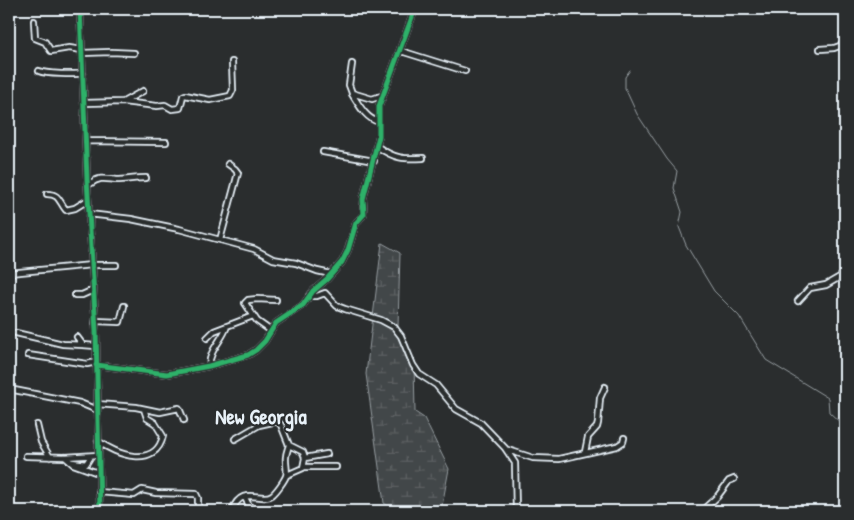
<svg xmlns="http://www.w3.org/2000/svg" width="854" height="520" font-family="'Patrick Hand',sans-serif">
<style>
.wetland{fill:url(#wetland-marsh);stroke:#959ca0}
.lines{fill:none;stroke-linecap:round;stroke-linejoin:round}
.stream{stroke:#989fa3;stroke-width:1}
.minor-casing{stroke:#e8f1f8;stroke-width:8}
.minor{stroke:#2a2d2e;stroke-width:4.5}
.cycleway-casing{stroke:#2a2d2e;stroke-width:8}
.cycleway{stroke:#2db169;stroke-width:5}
.labels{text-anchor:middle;stroke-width:4;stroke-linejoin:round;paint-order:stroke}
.district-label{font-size:21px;font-weight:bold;fill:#e8f1f8;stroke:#2a2d2e}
</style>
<defs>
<pattern id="wetland-marsh" width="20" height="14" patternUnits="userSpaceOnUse" patternTransform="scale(1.25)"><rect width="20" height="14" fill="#424648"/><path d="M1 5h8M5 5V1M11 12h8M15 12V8" fill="none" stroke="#5d6163"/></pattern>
</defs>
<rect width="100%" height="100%" fill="#2a2d2e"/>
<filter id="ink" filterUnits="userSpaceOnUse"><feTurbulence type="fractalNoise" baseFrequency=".02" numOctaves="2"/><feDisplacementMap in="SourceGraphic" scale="10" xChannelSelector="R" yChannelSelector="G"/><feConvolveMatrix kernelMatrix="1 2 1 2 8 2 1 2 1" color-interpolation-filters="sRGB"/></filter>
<g filter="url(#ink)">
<path class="wetland" d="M382,243L400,253L398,326L407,351L414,364L415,412L424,418L449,469L441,511H395L384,503L366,374Z"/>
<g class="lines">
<path class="stream" d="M630,70L625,77V88L637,114L667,159L677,171L674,188L682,212L679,227L686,245L714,291L739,316L766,360L828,398L829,412L845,427V486"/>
<g class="minor-casing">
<path id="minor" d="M80,9L87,179L96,331L100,511
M34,21L35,38L45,42L51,51L69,48L82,50
M820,49L834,48L845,44
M401,51L465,71
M82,53L111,52L134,53
M352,64L349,85L352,93L372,99L381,96
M39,71C46,74 76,75 83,73
M352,94C359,105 366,119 379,122
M125,101L143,91
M84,103L123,102L157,106L165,105L172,109L180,108L183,96L185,95L210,100L230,96L233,90L232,62
M86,141L166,142
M378,147C395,159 404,159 423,158
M323,152L374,161
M87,183L90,184C100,176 106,179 117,180C126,180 136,178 146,178
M47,194C60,194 59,202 66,210L75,208L88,200
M89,214L131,219L179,229L254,249L273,259L296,263L317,271L331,274
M220,240L238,173L235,169L228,164
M9,273L92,265H116
M75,295H82L93,290
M309,296H317L325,293L337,306L345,309L381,320L394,327L401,336L413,365L419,374L436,385L456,409L481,423L505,448L515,463L516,511
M798,301L810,288L826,285L845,274
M95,323V321L120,322L124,306
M271,331L257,321L245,303L248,300L257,299L276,300
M16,333L63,344L83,345
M77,337L83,345L96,346
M207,338L214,331L253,316
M28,355L87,364L96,362
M96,365L167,374L209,366L248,355L256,350L265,341L276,323L303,305L313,291L327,279L342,262L348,250L356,223L364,214L363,199L379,136V106L415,9
M209,366C210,348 222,341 227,326
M9,389L80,403L97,410
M97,404L136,407L160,412L179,408L184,420
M37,425L41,442L50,457
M98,441C116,455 156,469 163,436L155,423L147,418L144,409
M508,450L533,458L559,459L617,446L623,442L624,438
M585,452L588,437L597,427L598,423L600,398L605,387
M26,456L65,457L98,455
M65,457L73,464L98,473
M305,458L327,454
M72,462L86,464L91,456
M303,467H336
M287,475L303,468L305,458L303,452L289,445
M99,492L134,495L142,490L156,493L196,494L198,498V511
M245,498L252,511
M232,511C242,484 261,503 272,495C276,492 284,481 286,476C288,471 285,463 286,457C286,453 288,449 289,445L281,425L277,421L259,425L235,439
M704,511L705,508L717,497L729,481L734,479"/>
</g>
<use href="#minor" class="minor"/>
<g class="cycleway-casing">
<path id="cycleway" d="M80,9L87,179L96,331L100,511
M96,365L167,374L209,366L248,355L256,350L265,341L276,323L303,305L313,291L327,279L342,262L348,250L356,223L364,214L363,199L379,136V106L415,9"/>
</g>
<use href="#cycleway" class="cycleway"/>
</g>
</g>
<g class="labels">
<g class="district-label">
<text x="261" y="424">New Georgia</text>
</g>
</g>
<rect width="854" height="520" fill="none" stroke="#2a2d2e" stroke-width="30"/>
<rect x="15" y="15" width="824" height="490" fill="none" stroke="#e8f1f8" stroke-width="2" filter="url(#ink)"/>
</svg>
